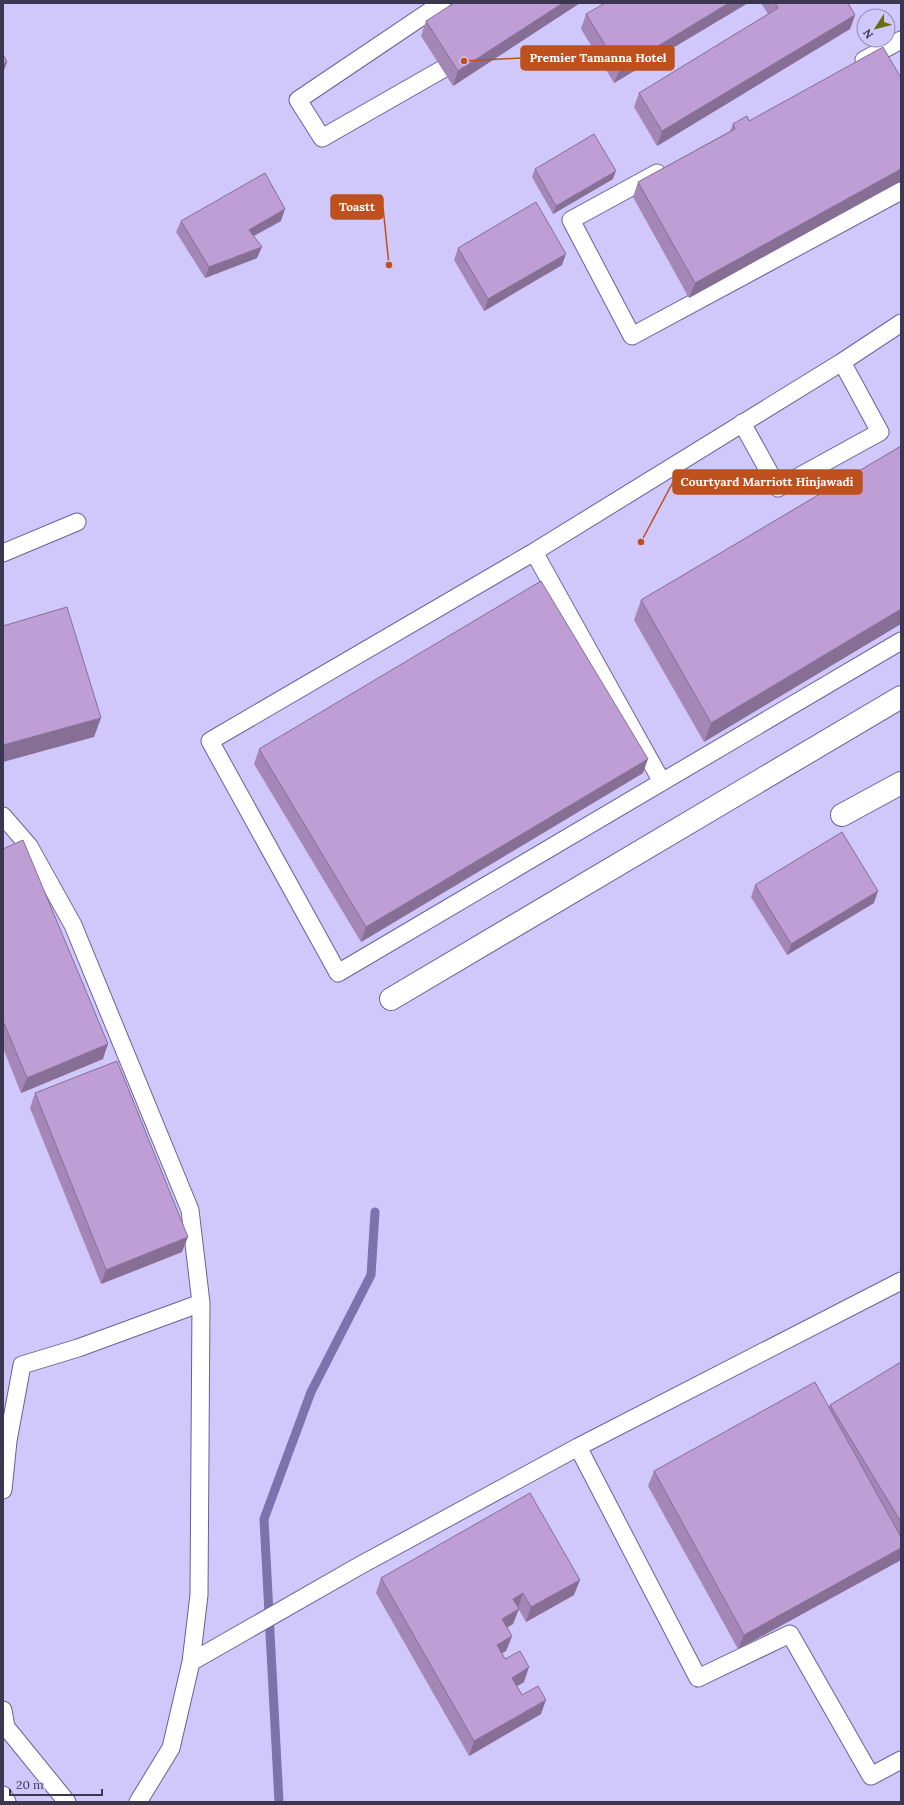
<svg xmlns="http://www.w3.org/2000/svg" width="904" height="1805" font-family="Lora,serif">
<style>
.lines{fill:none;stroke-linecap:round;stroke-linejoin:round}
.stream{stroke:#7c72ac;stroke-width:9}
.lane-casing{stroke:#6b6099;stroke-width:19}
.street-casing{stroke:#6b6099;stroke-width:24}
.lane{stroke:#fff;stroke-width:17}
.street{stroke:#fff;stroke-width:22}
.wall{fill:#a487b7}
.shaded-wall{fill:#866e95}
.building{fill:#bf9dd5;stroke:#866e95}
.leader{fill:none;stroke:#bd501d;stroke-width:1.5}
.callout-dot{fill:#bd501d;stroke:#d0c8fb;stroke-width:1.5}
.callout{fill:#bd501d;stroke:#bd501d;stroke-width:1.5}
.callout-label{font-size:12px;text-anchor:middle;font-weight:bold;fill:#fff}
</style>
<rect width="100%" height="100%" fill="#d0c8fb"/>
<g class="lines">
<path class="stream" d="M279,1802L264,1519L311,1392L371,1275L375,1212"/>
<g class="lane-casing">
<path id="lane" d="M442,3L298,100L322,138L462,58
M864,60L901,40
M657,173L571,220L632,336L901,191
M901,323L842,362L534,552L210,741L338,973L901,641
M742,423L778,488L880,432L842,362
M534,552L662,782
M3,553L77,522
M3,816L29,846L73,925L190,1210L201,1303L78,1348L22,1365L8,1441L3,1490
M578,1447L698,1678L790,1634L871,1776L901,1760
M191,1662L359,1566L578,1447L901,1281
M3,1710L6,1727L67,1802
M3,1795L7,1802
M138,1802L171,1748L191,1662L199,1595L201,1303"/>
</g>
<g class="street-casing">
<path id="street" d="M842,815L901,783
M391,999L901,697"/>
</g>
<use href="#lane" class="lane"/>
<use href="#street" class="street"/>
</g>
<path class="wall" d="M580,3L453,86L421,36L426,21Z
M748,3L614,83L581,29L586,14Z
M761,3H848L855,15L850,29L657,146L634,107L639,93L768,14Z
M901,78V181L689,298L633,197L638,182L730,131L733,124L749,121Z
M535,169L613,179L553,214L532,177Z
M181,221H281L254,236L257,258L205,278L176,232Z
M458,248L562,265L484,311L454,260Z
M901,446L704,742L634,620L641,600Z
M259,749L643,773L361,942L254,764Z
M3,849L103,1059L21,1093L3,1048Z
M755,885L874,903L787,955L751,897Z
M35,1093L182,1252L101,1284L30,1108Z
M901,1362V1560L738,1649L648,1486L654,1471L829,1407L830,1405Z
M381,1578L574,1595L526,1622L518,1608L513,1624L507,1628L512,1636L506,1651L502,1653L505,1659L524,1682L517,1686L522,1695L541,1714L469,1756L376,1593Z"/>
<path class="shaded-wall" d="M563,3H580L453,86L458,71Z
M729,3H748L614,83L620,69Z
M855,15L850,29L657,146L662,131Z
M7,62L3,73V64Z
M901,169V181L689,298L695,283Z
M616,171L613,179L553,214L556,206Z
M285,209L281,221L244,241L249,230Z
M262,247L257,258L205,278L209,267Z
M566,254L562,265L484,311L488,299Z
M901,609V624L704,742L711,723Z
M101,718L94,737L3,762V745Z
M648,759L643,773L361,942L366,927Z
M878,891L874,903L787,955L791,944Z
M108,1044L103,1059L21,1093L27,1078Z
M188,1237L182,1252L101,1284L106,1270Z
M901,1548V1560L738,1649L744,1635Z
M580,1580L574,1595L526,1622L531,1607Z
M523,1593L518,1608L513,1599Z
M519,1609L513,1624L496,1633L502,1619Z
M512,1636L506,1651L491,1659L497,1645Z
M529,1667L524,1682L507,1692L512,1678Z
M546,1700L541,1714L469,1756L474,1741Z"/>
<path class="building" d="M454,3H563L458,71L426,21Z
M605,3H729L620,69L586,14Z
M775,3H848L855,15L662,131L639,93L778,8Z
M883,47L901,78V169L695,283L638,182L735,129L733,124L747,116L749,121Z
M3,54L7,62L3,64Z
M594,134L616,171L556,206L535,169Z
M265,173L285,209L249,230L262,247L209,267L181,221Z
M536,202L566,254L488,299L458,248Z
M901,446V609L711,723L641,600Z
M541,581L648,759L366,927L259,749Z
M67,607L101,718L3,745V626Z
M842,832L878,891L791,944L755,885Z
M23,840L108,1044L27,1078L3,1021V849Z
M117,1061L188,1237L106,1270L35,1093Z
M901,1362V1522L830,1405Z
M815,1382L901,1537V1548L744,1635L654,1471Z
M530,1493L580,1580L531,1607L523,1593L513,1599L519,1609L502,1619L512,1636L497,1645L505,1659L520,1651L529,1667L512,1678L522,1695L538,1686L546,1700L474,1741L381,1578Z"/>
<path class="leader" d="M464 61L521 58M389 265L383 207M641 542L673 482"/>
<g class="callout-dot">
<circle cx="464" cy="61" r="4"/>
<circle cx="389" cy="265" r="4"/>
<circle cx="641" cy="542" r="4"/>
</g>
<g class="callout">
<rect x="521" y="46" width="153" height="24" rx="4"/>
<rect x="331" y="195" width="52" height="24" rx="4"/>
<rect x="673" y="470" width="189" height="24" rx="4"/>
</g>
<g class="callout-label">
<text x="598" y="62">Premier Tamanna Hotel</text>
<text x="357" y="211">Toastt</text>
<text x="767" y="486">Courtyard Marriott Hinjawadi</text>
</g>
<rect width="904" height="1805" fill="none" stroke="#3b3750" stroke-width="8"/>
<g transform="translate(876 28) rotate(234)"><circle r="19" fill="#d0c8fb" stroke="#948eb7"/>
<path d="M0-3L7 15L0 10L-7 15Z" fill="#696c0f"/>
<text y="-6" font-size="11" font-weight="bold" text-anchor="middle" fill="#3b3750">N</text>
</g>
<path d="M10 1789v6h92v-6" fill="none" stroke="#3b3750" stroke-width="2"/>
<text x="16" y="1789" font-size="12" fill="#3b3750" stroke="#d0c8fb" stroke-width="3" paint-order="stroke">20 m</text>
</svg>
